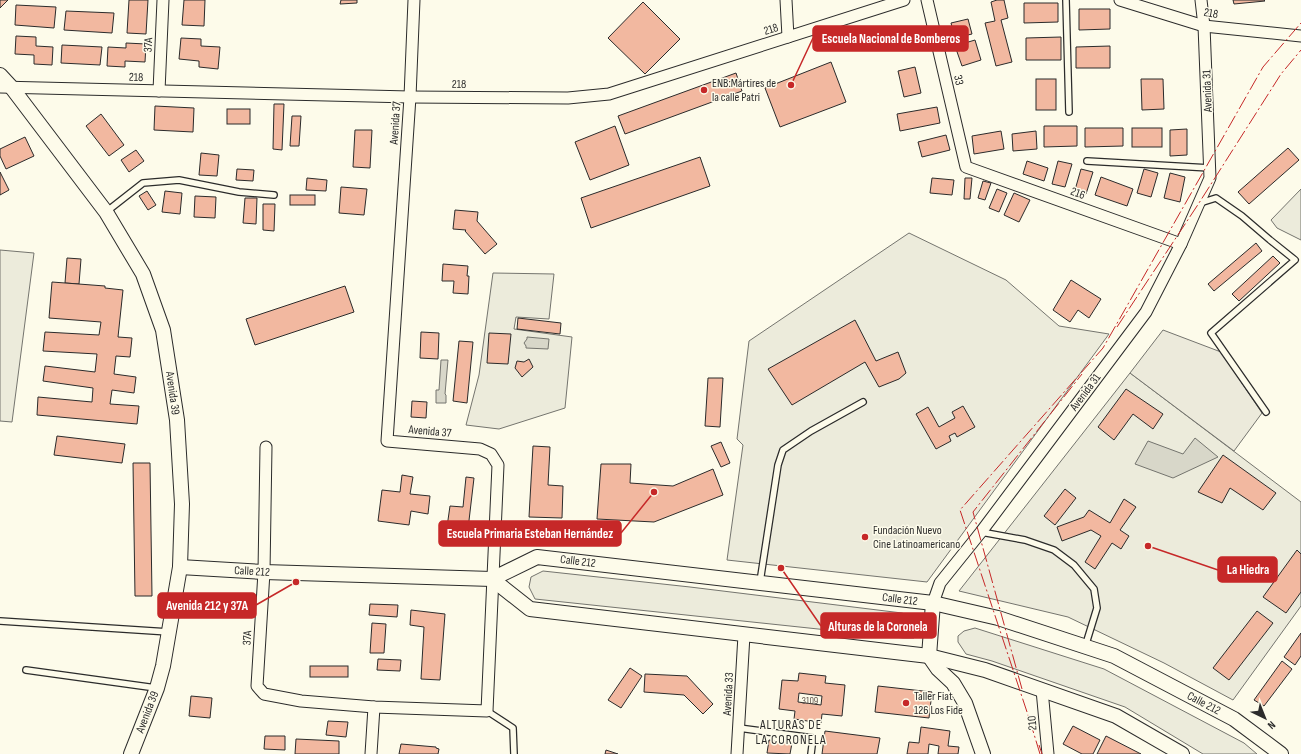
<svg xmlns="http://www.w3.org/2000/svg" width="1301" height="754" viewBox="0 0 1301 754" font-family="'Sofia Sans Condensed',sans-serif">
	<rect width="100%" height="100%" fill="#fdfbea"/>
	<g fill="#ecebdb" stroke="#74746e">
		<polygon points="1301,189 1301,240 1277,228 1271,220"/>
		<polygon points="909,233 1006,280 1059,326 1109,334 927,582 727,560 743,445 737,439 749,341"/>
		<polygon points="0,250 34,253 12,422 0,421"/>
		<polygon points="493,273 554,274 549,319 516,317 514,329 572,337 565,408 499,429 466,425 479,375"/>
		<polygon points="1130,373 1301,502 1301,606 1233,700 1164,663 1068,617 959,591"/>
		<polygon points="543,571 690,587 902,613 915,618 919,631 914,638 903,638 535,599 529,587 531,577"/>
		<polygon points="975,628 1104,669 1244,743 1257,754 1203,754 1125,707 992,661 966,654 958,642 958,636 964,631"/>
	</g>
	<polygon fill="#eceadb" stroke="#74746e" points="1163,330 1221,352 1262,413 1234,451 1130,373"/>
	<g fill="#d8d7c9" stroke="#74746e">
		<polygon points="527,337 549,339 548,349 526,348 526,346 524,343 527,339"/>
		<polygon points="441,360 448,360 445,394 446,395 446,403 436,403 436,390 439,390"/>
		<polygon points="1195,438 1218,457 1173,478 1135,464 1148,441 1183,454"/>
	</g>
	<g fill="#f2b8a0" stroke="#2b2b2b" fill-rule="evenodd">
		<polygon points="0,0 8,0 0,8"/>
		<polygon points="129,0 148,0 146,34 127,33"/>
		<polygon points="184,0 205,0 204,26 182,25"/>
		<polygon points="341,0 357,0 357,3 340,4"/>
		<polygon points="997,0 1004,0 1008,18 1001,20 1012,62 996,66 985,23 995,21 991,2"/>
		<polygon points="1233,0 1264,0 1265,1 1234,4"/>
		<polygon points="643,2 680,39 645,74 608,38"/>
		<polygon points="1024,3 1058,3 1058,22 1024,23"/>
		<polygon points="16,5 56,7 54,28 15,25"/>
		<polygon points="1079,9 1110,9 1110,29 1079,30"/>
		<polygon points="66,11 114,13 112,33 64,30"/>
		<polygon points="968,19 972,34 955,38 951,23"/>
		<polygon points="16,36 36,37 36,46 53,47 52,65 34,64 34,55 15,54"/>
		<polygon points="1061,37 1061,60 1026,60 1026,38"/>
		<polygon points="181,38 201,39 201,46 220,47 218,69 199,67 199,61 179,59"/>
		<polygon points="975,40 981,60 962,66 955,46"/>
		<polygon points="126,43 146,44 145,62 125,61 125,67 107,66 108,47 126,48"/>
		<polygon points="62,45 102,47 100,65 61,63"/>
		<polygon points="1110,46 1110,68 1076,68 1076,47"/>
		<polygon points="831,62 846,102 780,127 765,88"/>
		<polygon points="915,67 921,93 904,97 898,71"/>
		<polygon points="736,73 742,91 625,134 618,116"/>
		<rect x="1036" y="79" width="20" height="31"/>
		<polygon points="1141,79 1163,79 1164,109 1142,110"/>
		<polygon points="274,104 284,104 282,150 273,149"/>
		<polygon points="155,106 194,108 193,132 154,130"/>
		<polygon points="937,107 940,123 900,131 897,114"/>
		<rect x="227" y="109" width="23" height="15"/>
		<polygon points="101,114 124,145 109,156 86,126"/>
		<polygon points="292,116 301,116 299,146 290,146"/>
		<polygon points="615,126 629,165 590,180 575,142"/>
		<polygon points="1044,126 1077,126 1077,146 1044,147"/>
		<polygon points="1085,128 1123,128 1123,146 1085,147"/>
		<rect x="1132" y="128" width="30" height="19"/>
		<polygon points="1187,129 1187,155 1170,156 1170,130"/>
		<polygon points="355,130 372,130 370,168 353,167"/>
		<polygon points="1001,131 1004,149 974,154 972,136"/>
		<polygon points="1036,131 1037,149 1013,151 1012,134"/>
		<polygon points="946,135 950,150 922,157 918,142"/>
		<polygon points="25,137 34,156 6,169 0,156 0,149"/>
		<polygon points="1288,148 1299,160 1249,204 1238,192"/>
		<polygon points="136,150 144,161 129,172 121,160"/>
		<polygon points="201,153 219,155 217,176 199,175"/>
		<polygon points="700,157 710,186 591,228 581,198"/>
		<polygon points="1027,161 1048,168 1044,181 1023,174"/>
		<polygon points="1058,161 1072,164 1065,187 1052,184"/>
		<polygon points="237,169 254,170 253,181 236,180"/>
		<polygon points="1081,169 1093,172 1086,194 1075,190"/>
		<polygon points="1144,169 1158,173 1151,197 1137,193"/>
		<polygon points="0,172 9,190 0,195"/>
		<polygon points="1170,173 1185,177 1180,202 1164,198"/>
		<polygon points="1101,177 1133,189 1127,206 1095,195"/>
		<polygon points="307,178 327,180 326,191 306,190"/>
		<polygon points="932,178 954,180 952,195 930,193"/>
		<polygon points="965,178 972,178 970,199 964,199"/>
		<polygon points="983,181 991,183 985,200 978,198"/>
		<polygon points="341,187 367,189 364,215 339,213"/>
		<polygon points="997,189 1007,193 999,212 989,208"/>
		<polygon points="147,191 156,205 148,210 139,196"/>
		<polygon points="165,191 182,193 180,214 162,212"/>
		<polygon points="1014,193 1030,200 1019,222 1004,215"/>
		<rect x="290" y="195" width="25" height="10"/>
		<polygon points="195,196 216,197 215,218 194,217"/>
		<polygon points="245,198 257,198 256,224 243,223"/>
		<polygon points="263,204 275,204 274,231 263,230"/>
		<polygon points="455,210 478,212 477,221 497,244 485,254 465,231 466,230 453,229"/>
		<polygon points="1256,243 1262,251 1214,291 1208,284"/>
		<polygon points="1273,256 1280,263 1239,301 1232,294"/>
		<polygon points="67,258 81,259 79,284 65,283"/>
		<polygon points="443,264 468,266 467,276 469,276 468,294 453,293 454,281 442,281"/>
		<polygon points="1071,280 1101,299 1089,318 1078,310 1070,322 1053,310"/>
		<polygon points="52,282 105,286 105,288 123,290 118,337 132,338 130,357 116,356 114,374 136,377 134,393 112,390 110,404 139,406 137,424 37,415 38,397 92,402 93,388 43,381 45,366 95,372 97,354 43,351 45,332 99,335 101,322 49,318"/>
		<polygon points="345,286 354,312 255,345 246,319"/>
		<polygon points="518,318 561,323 560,334 517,329"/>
		<polygon points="855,320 876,361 898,352 906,373 899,379 879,387 865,362 792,405 768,369"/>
		<polygon points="421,332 439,333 438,359 420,358"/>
		<polygon points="489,333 511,334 508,364 487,363"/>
		<polygon points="459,341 473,342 467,403 453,401"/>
		<polygon points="529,359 533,367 522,377 515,368 517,361 524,362"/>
		<polygon points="708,378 723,378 720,427 705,426"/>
		<polygon points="1126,389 1163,414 1153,429 1133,414 1114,440 1098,427"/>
		<polygon points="412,401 427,402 426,418 411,417"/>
		<polygon points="963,406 975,427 957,437 955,433 949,436 951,441 936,449 916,414 928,407 939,427 955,418 952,412"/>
		<polygon points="57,436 125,444 122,463 54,455"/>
		<polygon points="721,442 730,463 721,467 711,446"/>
		<polygon points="533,446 550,447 548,485 563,486 562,518 529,517"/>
		<polygon points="1223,455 1276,493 1263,510 1230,488 1222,503 1198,492"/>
		<polygon points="133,463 150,463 152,596 135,596"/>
		<polygon points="601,464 631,464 630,483 673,486 713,469 723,495 654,522 597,519"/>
		<polygon points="402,475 413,477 410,494 430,496 428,514 411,511 409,525 378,521 382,490 400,492"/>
		<polygon points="466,477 474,478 468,529 447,527 450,506 463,507"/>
		<polygon points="1065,489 1076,498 1055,525 1044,516"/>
		<polygon points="1124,499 1136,507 1120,530 1129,536 1121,549 1112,543 1095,569 1085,562 1101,536 1091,530 1062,541 1057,527 1084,517 1089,510 1110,523"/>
		<polygon points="1297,550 1301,554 1301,592 1286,613 1263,597"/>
		<polygon points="370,604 398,605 397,617 369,615"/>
		<polygon points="411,610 445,614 440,680 421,679 424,627 410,625"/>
		<polygon points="1257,611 1273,623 1229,680 1213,668"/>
		<polygon points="372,623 386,624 384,653 370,653"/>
		<polygon points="1301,633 1301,656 1295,665 1284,657"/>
		<polygon points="378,659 401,660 400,671 377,670"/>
		<polygon points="1282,661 1292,669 1264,706 1254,700"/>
		<rect x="310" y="666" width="38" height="11"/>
		<polygon points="630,668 642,676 621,708 608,700"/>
		<path d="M799,673l27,3 -1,7 20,2 -3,31 -20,-2 -1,9 -27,-4 1,-8 -16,-2 3,-29 16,1zM799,693l23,3 -1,9 -23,-3z"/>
		<polygon points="645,674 687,676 713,704 703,714 684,695 644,692"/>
		<polygon points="878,686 932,692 929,718 875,712"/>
		<polygon points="191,696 212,698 210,718 189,716"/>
		<polygon points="328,721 348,722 346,737 326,735"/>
		<polygon points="1073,726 1100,740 1093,754 1082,754 1063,744"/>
		<polygon points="921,727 950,731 948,746 959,747 958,754 938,754 939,746 929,744 928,754 907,754 909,742 919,743"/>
		<polygon points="825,731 880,738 877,754 822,754"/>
		<polygon points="265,736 285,736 285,750 264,749"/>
		<polygon points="1106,736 1141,754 1097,754"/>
		<polygon points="296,739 339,741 339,754 295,754"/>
		<polygon points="769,740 792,743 790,754 767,753"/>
		<polygon points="401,744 436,747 436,748 439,749 438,754 399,754"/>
		<polygon points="606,750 618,754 605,754"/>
	</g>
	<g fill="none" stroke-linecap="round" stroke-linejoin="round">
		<g stroke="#2b2b2b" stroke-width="8">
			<g id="service">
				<polyline points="1066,0 1069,112"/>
				<polyline points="1087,161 1210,168"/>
				<polyline points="1200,203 1216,198 1242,216 1270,240 1295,260 1211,333 1266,412"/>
				<polyline points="106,212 143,183 179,180 239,192 274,195"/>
				<polyline points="981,532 1025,540 1054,550 1074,565 1094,589 1097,608 1085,647"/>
				<polyline points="760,582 778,465 783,450 811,431 863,402"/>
				<polyline points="0,621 169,632"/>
				<polyline points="26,670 156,688"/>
				<polyline points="487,711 513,728 514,754"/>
				<polyline points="739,728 813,738 811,754"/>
			</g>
		</g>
		<g stroke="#2b2b2b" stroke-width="13">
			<g id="minor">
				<polyline points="786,0 788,37"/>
				<polyline points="927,0 966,167 1181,244"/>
				<polyline points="1120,0 1204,26 1301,36"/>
				<polyline points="0,87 410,97 568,98 609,94 904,0"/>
				<polyline points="159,91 163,0"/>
				<polyline points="266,447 264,572 257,686 264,694 301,701 374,707 487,711 498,465 491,454 480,449 387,441 410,97 414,0"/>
				<polyline points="933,603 940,583 981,532 1146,312 1181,244 1210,178 1204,26 1201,0"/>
				<polyline points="1042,690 1048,754"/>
				<polyline points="371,754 374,707"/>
				<polyline points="737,754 744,635"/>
			</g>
		</g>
		<g stroke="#2b2b2b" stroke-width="16">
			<g id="tertiary">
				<polyline points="0,75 12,88 106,212 143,274 163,330 177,420 182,504 180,567 163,666 157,688 131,754"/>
				<polyline points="180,567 264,572 492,579 537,557 933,603 998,618 1114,656 1234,719 1281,754"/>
				<polyline points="492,579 530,609 929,656 985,670 1116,716 1182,754"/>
				<polyline points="933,603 929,656 938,669 953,683 965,703 983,754"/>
			</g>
		</g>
		<use href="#service" stroke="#fdfbea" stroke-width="5.5"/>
		<use href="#minor" stroke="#fdfbea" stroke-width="11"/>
		<use href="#tertiary" stroke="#fdfbea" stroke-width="14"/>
		<g stroke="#c62828" stroke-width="1" stroke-dasharray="14 3 2 3" stroke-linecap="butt">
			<polyline points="1117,327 1199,203 1281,74 1301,50"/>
			<polyline points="1022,689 973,512 1082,374"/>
			<polyline points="1039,745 1042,754"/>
			<polyline points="1040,754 1030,721 960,510 1103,348 1263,67 1301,23"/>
		</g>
	</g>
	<g fill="#c62828" stroke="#fdfbea" stroke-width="1.5">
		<circle cx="704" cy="90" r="4"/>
		<circle cx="865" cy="537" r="4"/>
		<circle cx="906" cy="703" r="4"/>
	</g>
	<g text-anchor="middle" stroke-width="3" stroke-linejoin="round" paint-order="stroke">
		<g font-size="10" fill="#5d4e48">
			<text x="810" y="704">3109</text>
		</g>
		<g font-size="12" fill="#2b2b2b" stroke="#fdfbea">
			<text transform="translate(1211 13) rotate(10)" y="4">218</text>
			<text transform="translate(771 29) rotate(-18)" y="4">218</text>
			<text transform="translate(148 45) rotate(-87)" y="4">37A</text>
			<text transform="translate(136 77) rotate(1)" y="4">218</text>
			<text transform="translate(959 80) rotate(77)" y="4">33</text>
			<text x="459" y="88">218</text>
			<text transform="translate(1207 91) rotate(-92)" y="4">Avenida 31</text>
			<text transform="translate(395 123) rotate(-86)" y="4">Avenida 37</text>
			<text transform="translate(1078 193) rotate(20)" y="4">216</text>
			<text transform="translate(1085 392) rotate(-53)" y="4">Avenida 31</text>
			<text transform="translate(173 393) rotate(82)" y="4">Avenida 39</text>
			<text transform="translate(430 431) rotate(5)" y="4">Avenida 37</text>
			<text transform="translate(578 561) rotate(7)" y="4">Calle 212</text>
			<text transform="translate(252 571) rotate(3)" y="4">Calle 212</text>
			<text transform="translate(900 599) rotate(7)" y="4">Calle 212</text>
			<text transform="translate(247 638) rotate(-87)" y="4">37A</text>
			<text transform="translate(728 694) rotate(-87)" y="4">Avenida 33</text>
			<text transform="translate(1204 703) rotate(28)" y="4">Calle 212</text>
			<text transform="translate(147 712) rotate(-69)" y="4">Avenida 39</text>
			<text transform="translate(1032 723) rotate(-95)" y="4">210</text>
		</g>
		<g font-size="12" fill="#2b2b2b" stroke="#fdfbea" text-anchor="start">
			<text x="712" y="87">ENB:Mártires de<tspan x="712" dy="14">la calle Patri</tspan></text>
			<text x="873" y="534">Fundación Nuevo<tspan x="873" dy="14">Cine Latinoamericano</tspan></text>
			<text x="914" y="700">Taller Fiat<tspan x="914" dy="14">126 Los Fide</tspan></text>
		</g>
		<g font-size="13" letter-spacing="1" fill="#2b2b2b" stroke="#fdfbea">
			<text x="791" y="729">ALTURAS DE<tspan x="791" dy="15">LA CORONELA</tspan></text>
		</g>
	</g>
	<path fill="none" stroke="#c62828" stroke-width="1.5" d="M791 85L813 38M654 492L621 533M1148 546L1218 570M296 582L256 605M781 568L821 626"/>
	<g fill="#c62828" stroke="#fdfbea" stroke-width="1.5">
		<circle cx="791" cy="85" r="4"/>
		<circle cx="654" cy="492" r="4"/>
		<circle cx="1148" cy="546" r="4"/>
		<circle cx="296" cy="582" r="4"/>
		<circle cx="781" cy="568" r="4"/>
	</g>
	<g fill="#c62828" stroke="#c62828" stroke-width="1.5">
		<rect x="813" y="26" width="155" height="25" rx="4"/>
		<rect x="439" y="521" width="182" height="25" rx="4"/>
		<rect x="1218" y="557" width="59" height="25" rx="4"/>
		<rect x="158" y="593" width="98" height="25" rx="4"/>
		<rect x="821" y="613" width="115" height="25" rx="4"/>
	</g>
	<g font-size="13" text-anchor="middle" font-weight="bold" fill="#fff">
		<text x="891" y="43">Escuela Nacional de Bomberos</text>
		<text x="530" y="538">Escuela Primaria Esteban Hernández</text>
		<text x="1248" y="574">La Hiedra</text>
		<text x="207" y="610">Avenida 212 y 37A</text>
		<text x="878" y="631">Alturas de la Coronela</text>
	</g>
	<g transform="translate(1265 718) rotate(137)" stroke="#fdfbea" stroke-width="3" paint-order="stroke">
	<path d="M0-3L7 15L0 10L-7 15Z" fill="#2b2b2b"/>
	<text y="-6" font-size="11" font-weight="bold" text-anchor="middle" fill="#2b2b2b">N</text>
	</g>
</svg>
